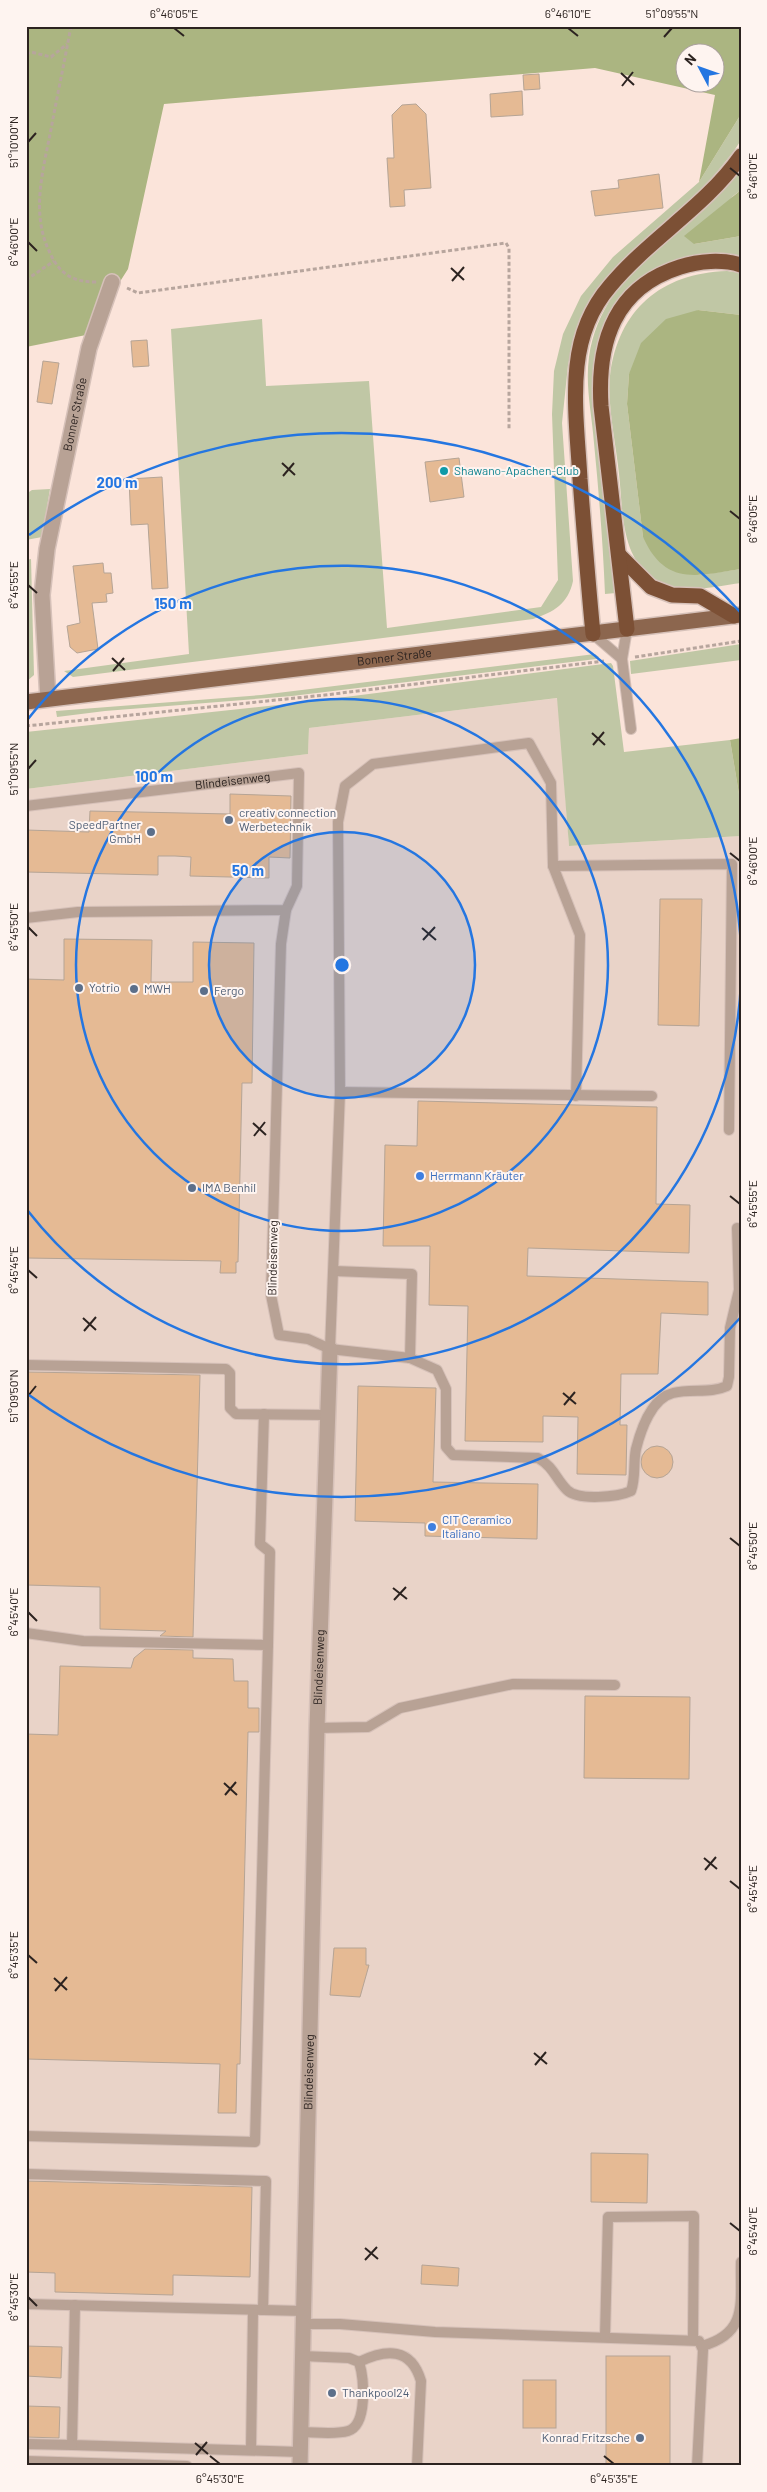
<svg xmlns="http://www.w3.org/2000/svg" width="767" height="2492" viewBox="0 0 767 2492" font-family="Barlow,sans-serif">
	<rect width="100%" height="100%" fill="#fbe4da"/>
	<polygon fill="#e9d3c8" points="558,698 569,846 741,836 741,2466 26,2466 26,789 308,754 309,728"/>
	<g fill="#c0c7a5">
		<path d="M741,114v26l-7,11 -30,37 -85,75 -29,38 -13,27 -9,37 -6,58 11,158c-5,23 -19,31 -40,38l-460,58 -9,-6 125,-17 -18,-325 91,-10 4,67 103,-5 18,247 154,-21 17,-27 -6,-166 2,-43 9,-37 18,-38 32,-39 86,-75z"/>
		<path d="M741,170v20l-8,6 -39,48 47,-8v20c-22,-5 -64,-2 -82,13 -20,17 -41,47 -58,67l15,257 -11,1c-2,-50 -6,-100 -11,-151 -2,-28 -9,-57 -5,-86 3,-23 12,-44 25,-63 36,-47 89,-78 127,-124z"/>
		<path d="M727,271l14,2v42l-43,-5 -69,64 -2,30 16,133 56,38 42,-6v14c-29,4 -62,13 -88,-5 -33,-22 -30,-70 -34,-104 -3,-30 -12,-69 -9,-98 8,-66 51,-103 117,-105z"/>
		<polygon points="50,489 42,537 26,540 26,494 32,490"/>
		<polygon points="31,559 34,675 26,682 26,560"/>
		<polygon points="741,644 741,660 631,674 630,661"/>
		<polygon points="595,654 599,657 596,659 292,696 105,711 57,717 56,711 261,695"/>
		<polygon points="611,663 613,666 624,752 730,740 741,806 741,836 569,846 557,698 309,728 308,754 26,789 26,732 306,702"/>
	</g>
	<g fill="#abb581" fill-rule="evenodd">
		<path d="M26,26h715v88l-42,68 16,-87 -120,-27 -431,36 -36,165 -42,66 -60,12zM684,52h30v30h-30z"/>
		<polygon points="741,190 741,236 694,244 684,236"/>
		<path d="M698,310l43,5v254c-45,7 -76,17 -98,-32l-16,-133 2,-30 12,-31 25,-24z"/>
		<polygon points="741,738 741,806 730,740"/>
	</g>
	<g fill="#e5ba94" stroke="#b5a495">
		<polygon points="539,74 540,89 524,90 523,75"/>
		<polygon points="522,91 523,115 491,117 490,94"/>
		<polygon points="416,104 426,114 431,188 404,190 405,206 390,207 387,158 394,158 392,115 402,105"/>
		<polygon points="659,174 663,208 595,216 591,191 619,188 618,180"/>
		<polygon points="147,340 149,366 133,367 131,341"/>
		<polygon points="43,361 59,363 52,404 37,402"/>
		<polygon points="459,458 464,497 430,502 425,462"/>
		<polygon points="162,477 168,588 152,589 148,524 131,525 129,479"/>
		<polygon points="103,563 104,573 111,573 113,593 106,594 107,602 92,603 98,649 77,653 70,647 67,626 80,623 73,566"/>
		<polygon points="230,794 291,796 290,858 269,857 269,878 190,876 191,857 175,856 158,856 158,875 26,872 26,830 89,832 90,811 230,814"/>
		<polygon points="660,899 702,899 699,1026 658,1025"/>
		<polygon points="64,939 152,940 151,982 193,982 193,942 254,943 252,1083 242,1083 238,1262 236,1262 236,1273 220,1273 221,1261 26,1258 26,979 64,980"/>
		<polygon points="418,1101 657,1107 656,1204 690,1205 689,1253 528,1248 527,1276 708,1282 708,1315 661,1313 658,1374 621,1374 620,1425 627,1425 626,1475 577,1474 578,1417 543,1416 543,1442 465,1441 468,1306 429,1305 430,1246 383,1246 385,1145 417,1146"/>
		<polygon points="26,1372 200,1375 193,1637 160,1636 166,1631 100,1629 100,1587 26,1585"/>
		<polygon points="358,1386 436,1388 433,1482 538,1484 537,1539 425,1536 425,1523 355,1521"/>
		<circle cx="657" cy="1462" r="16"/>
		<polygon points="145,1649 193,1650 193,1658 233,1659 234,1681 248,1681 248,1708 259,1708 259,1732 248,1732 240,2064 237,2064 236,2113 218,2113 220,2064 26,2059 26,1734 58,1735 60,1666 131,1668 134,1658"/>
		<polygon points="585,1696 690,1697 689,1779 584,1778"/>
		<polygon points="334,1948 366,1948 366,1965 369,1965 360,1997 330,1995"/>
		<polygon points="591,2153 648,2154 647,2203 591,2202"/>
		<polygon points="26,2181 252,2187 250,2277 173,2275 173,2295 55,2292 55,2273 26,2272"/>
		<polygon points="422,2265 459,2268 458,2286 421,2284"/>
		<polygon points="26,2346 62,2347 61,2378 26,2376"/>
		<rect x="606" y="2356" width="64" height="110"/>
		<rect x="523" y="2380" width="33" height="48"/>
		<polygon points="26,2406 60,2407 59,2438 26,2437"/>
	</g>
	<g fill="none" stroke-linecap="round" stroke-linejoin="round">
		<g stroke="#d6c1b9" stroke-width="12">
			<g id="service">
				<polyline points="627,629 622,659 631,729"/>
				<polyline points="593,634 622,659"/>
				<path id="s1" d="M26,806l273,-33 -2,113 -11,24 -208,2 -52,6"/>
				<polyline points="553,866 732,864 729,1130"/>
				<path d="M286,910l-5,34 -10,351 8,40 29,4 22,10 80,9 27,12 9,19v58l7,8 85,3c16,9 17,20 29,32 11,11 51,7 64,1 5,-14 2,-28 5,-42 5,-20 16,-51 37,-56 18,-5 37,1 54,-7l2,-9 1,-49 9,-38 -2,-62"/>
				<polyline points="340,1092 652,1096"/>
				<polyline points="334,1271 412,1274 410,1358"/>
				<polyline points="330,1349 340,1092 338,822 345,786 373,764 529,743 551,783 553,866 580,935 576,1096"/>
				<polyline points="26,1365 226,1369 230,1373 230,1408 236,1414 327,1415"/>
				<polyline points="264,1414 260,1544 270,1552 268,1645"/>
				<polyline points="26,1633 83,1641 268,1645 255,2142 26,2136"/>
				<polyline points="317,1728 368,1727 400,1708 513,1684 615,1685"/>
				<polyline points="26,2174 266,2181 263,2310"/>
				<polyline points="26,2304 303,2311"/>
				<polyline points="75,2305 72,2445 300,2452"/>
				<polyline points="302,2324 340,2324 435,2332 699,2341 703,2350 697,2466"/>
				<polyline points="605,2337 608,2217 694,2216 693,2340"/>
				<path d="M702,2346c47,-13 38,-44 39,-84"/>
				<path d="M359,2362c27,-13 52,-15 62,19l-4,85"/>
				<path d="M301,2432c14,0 33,3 47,-1 20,-6 16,-53 11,-69l-10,-4 -47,-2"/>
				<polyline points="26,2444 72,2445"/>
				<polyline points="251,2450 253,2310"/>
				<polyline points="26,2461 187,2466"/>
			</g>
		</g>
		<g stroke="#d6c1b9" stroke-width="18">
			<g id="minor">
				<path id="s2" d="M48,699l-6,-104 5,-46 42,-201 23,-66"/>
				<path id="s3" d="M300,2466l17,-738 13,-379"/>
			</g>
		</g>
		<g stroke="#d6c1b9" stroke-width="18">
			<g id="primary">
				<path id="s4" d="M26,702l715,-87"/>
			</g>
		</g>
		<g stroke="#d6c1b9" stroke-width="18">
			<g id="motorway">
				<polyline points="619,555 651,587 672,595 700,596 734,616"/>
				<path d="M627,629l-26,-223c-4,-64 13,-118 79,-139 19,-6 42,-8 61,-2"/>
				<path d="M593,634c-5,-52 -9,-103 -13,-155 -2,-37 -7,-76 -3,-113 3,-29 14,-58 33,-80 39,-47 95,-79 131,-130"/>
			</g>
		</g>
		<g stroke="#b7a59d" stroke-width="3" stroke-dasharray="4 2.5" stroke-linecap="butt">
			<path d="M71,26c-6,33 -13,66 -19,98 -8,44 -23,89 -1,131 10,21 24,27 46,27"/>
			<polyline points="26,54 31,52 51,57 67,44"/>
			<polyline points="26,280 54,261"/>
			<polyline points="127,288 138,293 506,243 509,248 509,430"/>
			<polyline points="635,657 741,641"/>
			<polyline points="26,726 325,695 604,661"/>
		</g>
		<use href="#service" stroke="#b8a295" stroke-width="10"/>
		<use href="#minor" stroke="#b8a295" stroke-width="15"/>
		<use href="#primary" stroke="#8c664e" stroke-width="15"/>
		<use href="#motorway" stroke="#7c5035" stroke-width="15"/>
	</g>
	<path fill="none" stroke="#2c2320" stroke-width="2" d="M174,28l10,8M568,28l10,8M664,37l8,-9M621,73l13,12M622,86l11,-14M28,142l8,-9M730,168l10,8M28,242l9,9M451,268l13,12M452,281l12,-14M282,463l13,12M283,476l11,-13M730,511l10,8M28,585l9,8M112,658l13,12M113,671l11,-13M592,733l13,12M593,745l11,-13M28,769l8,-9M730,853l10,8M28,927l9,9M422,928l14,12M423,940l12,-13M253,1123l13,12M254,1136l11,-14M730,1196l10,8M28,1270l9,8M83,1318l13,12M84,1331l12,-14M563,1393l13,11M28,1396l8,-10M564,1405l11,-13M730,1538l10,8M393,1588l14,11M394,1600l12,-13M28,1612l9,9M224,1783l13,12M225,1795l11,-13M704,1858l13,11M705,1870l11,-13M730,1881l10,8M28,1955l9,8M54,1978l13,12M55,1991l12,-14M534,2053l13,11M535,2065l11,-13M730,2223l10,8M365,2248l13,11M365,2260l12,-13M28,2297l9,9M195,2443l13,11M196,2455l11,-13M210,2456l10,8M604,2456l10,8"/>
	<circle cx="342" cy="965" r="133" fill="#2476e1" fill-opacity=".12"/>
	<g fill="none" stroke="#2476e1" stroke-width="2.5">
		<circle cx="342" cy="965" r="133"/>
		<circle cx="342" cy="965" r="266"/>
		<path d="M741 982A399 399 0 0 1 28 1211M28 719A399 399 0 0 1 741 948"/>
		<path d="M740 1318A532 532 0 0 1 29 1395M29 535A532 532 0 0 1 740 612"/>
	</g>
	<circle fill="#0f9aa8" stroke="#fef4f0" stroke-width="2" cx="444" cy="471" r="5"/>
	<g fill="#5c6f8a" stroke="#fef4f0" stroke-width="2">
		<circle cx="229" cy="820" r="5"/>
		<circle cx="151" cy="832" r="5"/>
		<circle cx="79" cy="988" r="5"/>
		<circle cx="134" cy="989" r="5"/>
		<circle cx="204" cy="991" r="5"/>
		<circle cx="192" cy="1188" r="5"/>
		<circle cx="332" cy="2393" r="5"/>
		<circle cx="640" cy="2438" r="5"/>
	</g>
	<g fill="#3f7fe0" stroke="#fef4f0" stroke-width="2">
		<circle cx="420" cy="1176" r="5"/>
		<circle cx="432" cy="1527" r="5"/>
	</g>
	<g text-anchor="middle" stroke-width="4" stroke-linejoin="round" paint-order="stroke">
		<g font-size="12" fill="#2c2320" stroke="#fef4f0">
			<text dy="4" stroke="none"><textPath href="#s2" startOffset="288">Bonner Straße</textPath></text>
			<text dy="4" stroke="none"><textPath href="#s4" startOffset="371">Bonner Straße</textPath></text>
			<text dy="4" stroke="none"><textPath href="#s1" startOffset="208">Blindeisenweg</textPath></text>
			<text transform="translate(273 1258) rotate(-89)" y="4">Blindeisenweg</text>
			<text dy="4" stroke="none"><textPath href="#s3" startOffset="799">Blindeisenweg</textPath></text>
			<text dy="4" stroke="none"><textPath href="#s3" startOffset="394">Blindeisenweg</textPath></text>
		</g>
		<g font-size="12" fill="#0d838f" stroke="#fef4f0" text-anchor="start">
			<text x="454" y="475">Shawano-Apachen-Club</text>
		</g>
		<g font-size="12" fill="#4e5e75" stroke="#fef4f0" text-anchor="start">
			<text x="239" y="817">creativ connection<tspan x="239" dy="14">Werbetechnik</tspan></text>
			<text x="141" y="829" text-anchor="end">SpeedPartner<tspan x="141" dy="14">GmbH</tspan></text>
			<text x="89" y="992">Yotrio</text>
			<text x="144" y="993">MWH</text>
			<text x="214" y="995">Fergo</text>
			<text x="202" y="1192">IMA Benhil</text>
			<text x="342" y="2397">Thankpool24</text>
			<text x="630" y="2442" text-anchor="end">Konrad Fritzsche</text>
		</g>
		<g font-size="12" fill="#366cbe" stroke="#fef4f0" text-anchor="start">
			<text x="430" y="1180">Herrmann Kräuter</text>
			<text x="442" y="1524">CIT Ceramico<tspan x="442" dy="14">Italiano</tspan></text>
		</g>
	</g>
	<circle cx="342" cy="965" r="8" fill="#2476e1" stroke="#fef4f0" stroke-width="2.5"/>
	<g font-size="15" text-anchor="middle" font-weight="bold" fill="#2476e1" stroke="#fef4f0" stroke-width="4" stroke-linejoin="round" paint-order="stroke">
		<text x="117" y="488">200 m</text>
		<text x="173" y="609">150 m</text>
		<text x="154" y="782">100 m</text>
		<text x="248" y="876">50 m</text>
	</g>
	<rect width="767" height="2492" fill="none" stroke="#fef4f0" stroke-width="55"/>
	<g transform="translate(700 68) rotate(311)"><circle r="24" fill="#fef4f0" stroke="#aaa09d"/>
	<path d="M0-4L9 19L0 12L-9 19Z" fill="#2476e1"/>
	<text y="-8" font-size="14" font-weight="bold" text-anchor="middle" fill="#2c2320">N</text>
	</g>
	<rect x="28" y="28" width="712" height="2436" fill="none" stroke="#2c2320" stroke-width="2"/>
	<g font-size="12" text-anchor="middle" fill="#2c2320">
		<text x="174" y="18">6°46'05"E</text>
		<text x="568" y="18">6°46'10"E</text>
		<text x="672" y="18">51°09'55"N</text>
		<text transform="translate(14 142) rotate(-90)" y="4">51°10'00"N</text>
		<text transform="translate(753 176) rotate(-90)" y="4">6°46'10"E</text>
		<text transform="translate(14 242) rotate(-90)" y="4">6°46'00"E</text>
		<text transform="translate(753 519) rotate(-90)" y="4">6°46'05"E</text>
		<text transform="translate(14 585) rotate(-90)" y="4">6°45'55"E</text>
		<text transform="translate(14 769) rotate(-90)" y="4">51°09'55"N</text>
		<text transform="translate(753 861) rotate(-90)" y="4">6°46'00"E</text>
		<text transform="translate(14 927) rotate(-90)" y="4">6°45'50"E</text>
		<text transform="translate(753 1204) rotate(-90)" y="4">6°45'55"E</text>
		<text transform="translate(14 1270) rotate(-90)" y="4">6°45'45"E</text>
		<text transform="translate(14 1396) rotate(-90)" y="4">51°09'50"N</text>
		<text transform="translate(753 1546) rotate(-90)" y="4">6°45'50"E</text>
		<text transform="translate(14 1612) rotate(-90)" y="4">6°45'40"E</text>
		<text transform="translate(753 1889) rotate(-90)" y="4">6°45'45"E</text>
		<text transform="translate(14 1955) rotate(-90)" y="4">6°45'35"E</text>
		<text transform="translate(753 2231) rotate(-90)" y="4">6°45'40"E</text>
		<text transform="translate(14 2297) rotate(-90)" y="4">6°45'30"E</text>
		<text x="220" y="2483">6°45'30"E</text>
		<text x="614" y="2483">6°45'35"E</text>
	</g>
</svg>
